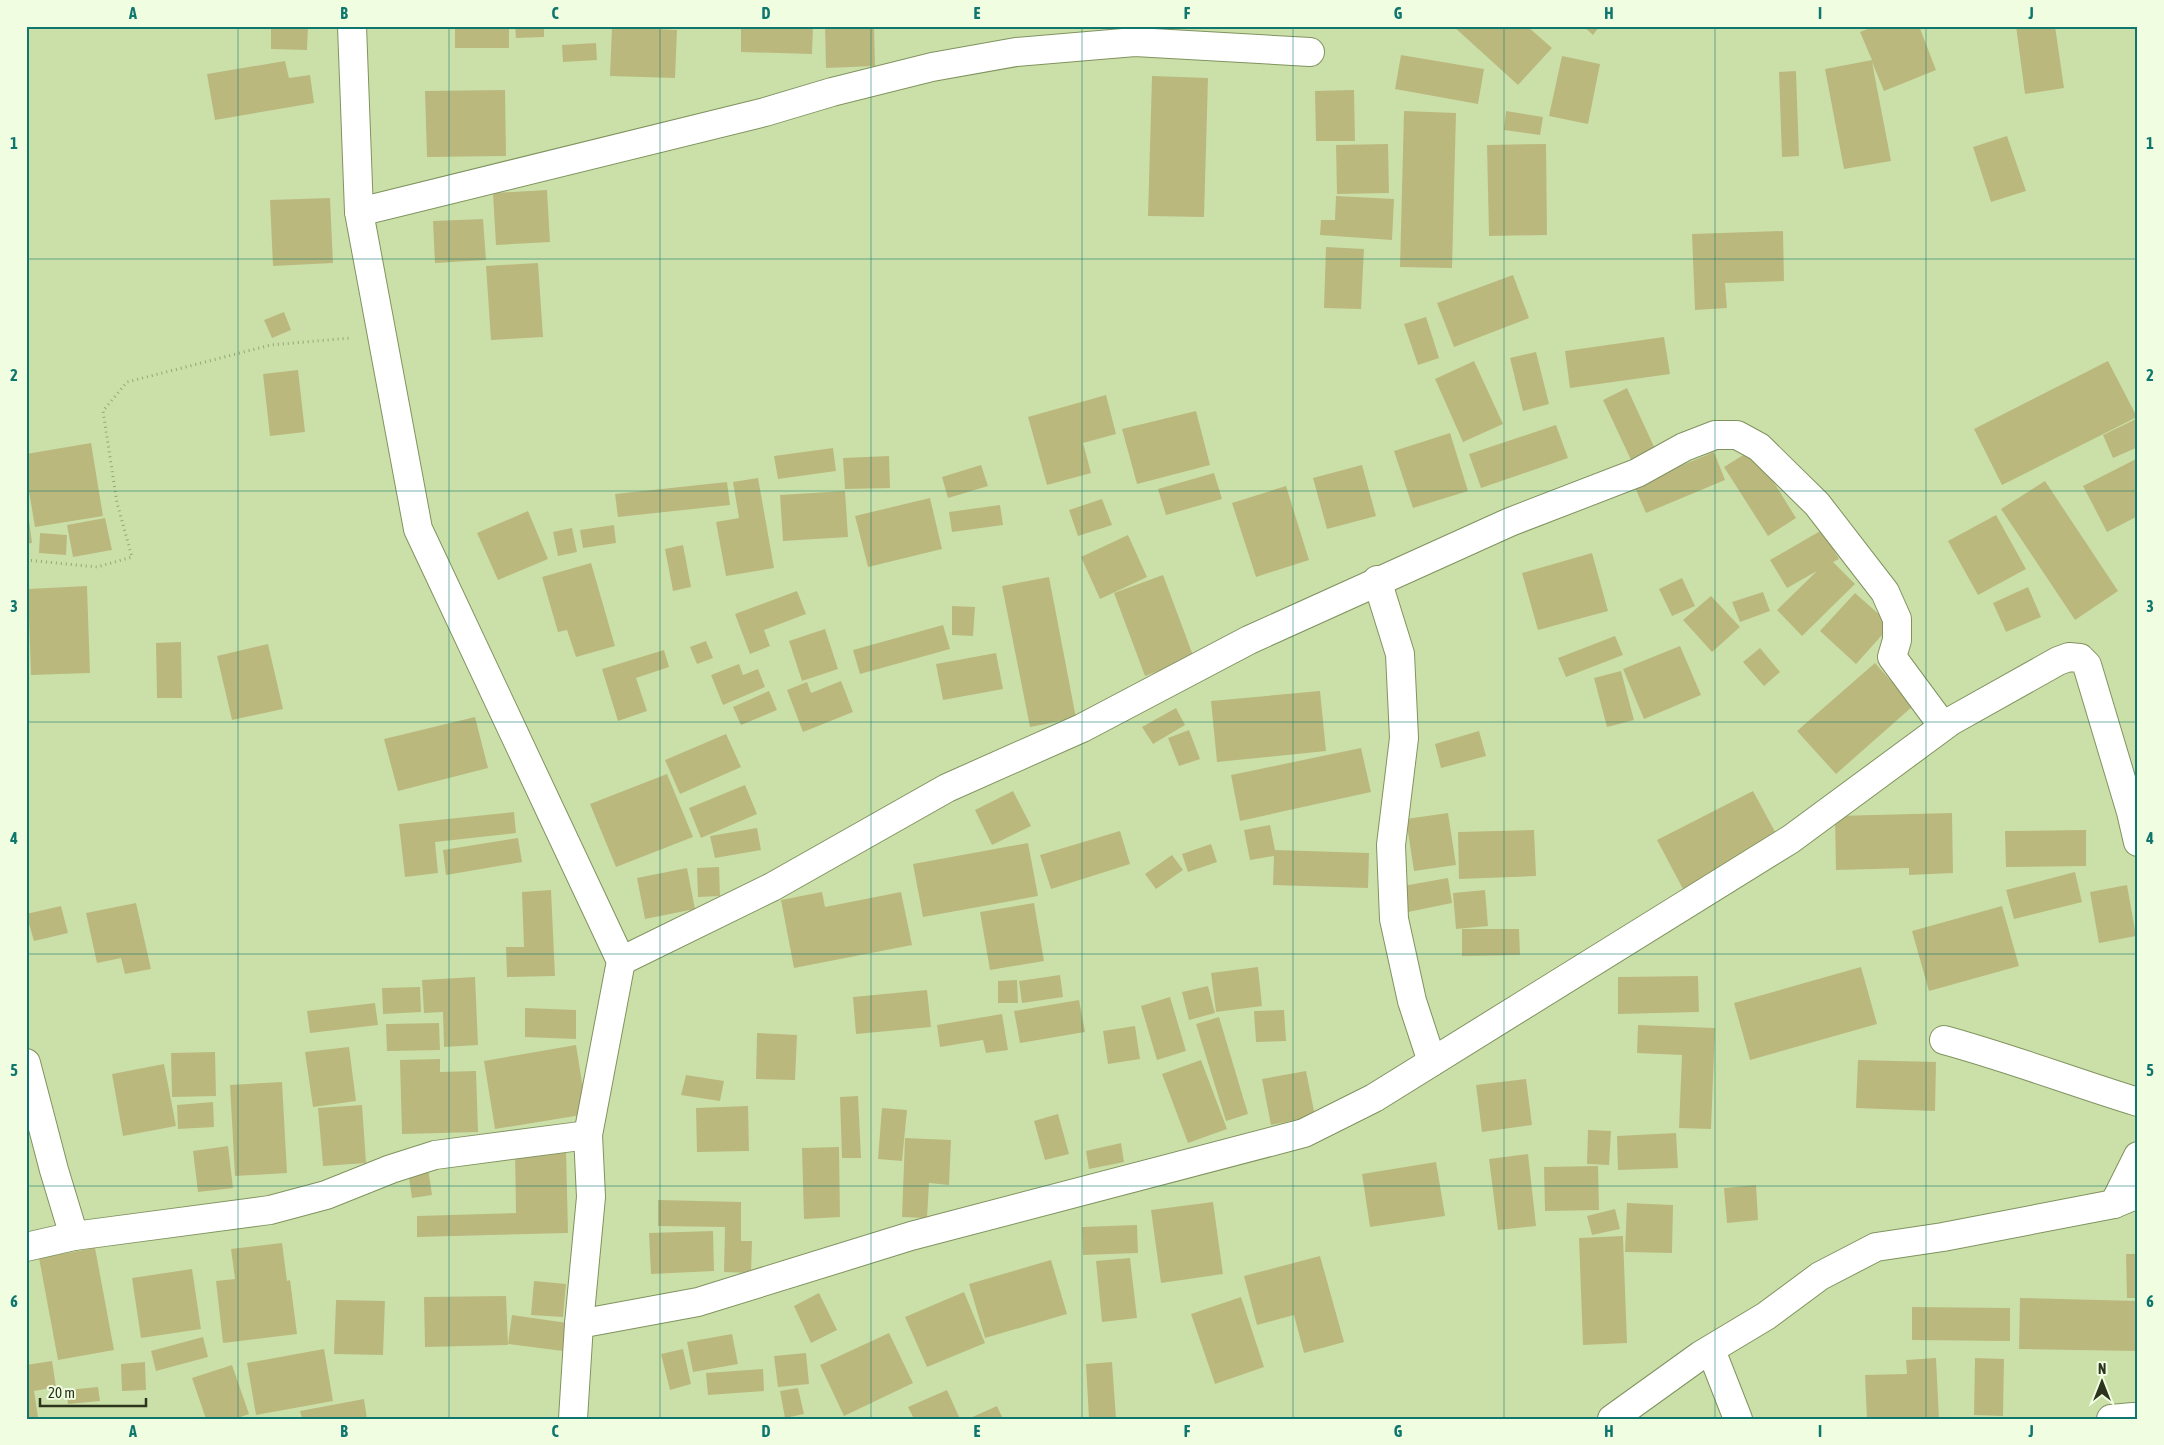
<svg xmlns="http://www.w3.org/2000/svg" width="2164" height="1445" viewBox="0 0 2164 1445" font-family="'Asap Condensed',sans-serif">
	<rect width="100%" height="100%" fill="#cbe0a9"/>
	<g fill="#bbb87e">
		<polygon points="271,26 308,26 307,50 271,49"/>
		<rect x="455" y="26" width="54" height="22"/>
		<polygon points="515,26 544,26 544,37 516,38"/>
		<polygon points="741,26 813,26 812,54 741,52"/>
		<polygon points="825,26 874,26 875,66 826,68"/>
		<polygon points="1453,26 1527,26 1552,48 1518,85"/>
		<polygon points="1583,26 1600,26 1593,35"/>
		<polygon points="1875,26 1919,26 1936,70 1884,91 1872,62 1891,161 1844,169 1825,69 1872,60 1860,32"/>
		<polygon points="2016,26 2055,26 2064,88 2025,94"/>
		<polygon points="612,27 677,30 675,78 610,76"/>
		<polygon points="596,43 597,60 563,62 562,45"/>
		<polygon points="1401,55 1484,69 1478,104 1395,89"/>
		<polygon points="1562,56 1600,64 1588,124 1549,116"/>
		<polygon points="285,61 289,78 310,75 314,103 215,120 207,74"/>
		<polygon points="1796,71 1799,156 1782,157 1779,72"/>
		<polygon points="1152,76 1208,78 1204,217 1148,216"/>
		<polygon points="505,90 506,156 427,157 425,91"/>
		<polygon points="1354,90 1355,141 1316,141 1315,91"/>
		<polygon points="1404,111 1456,113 1452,268 1400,267"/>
		<polygon points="1506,111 1543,117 1540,135 1504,130"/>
		<polygon points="2007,136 2026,191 1991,202 1973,147"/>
		<polygon points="1388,144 1389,193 1337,194 1336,145"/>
		<polygon points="1546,144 1547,235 1489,236 1487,145"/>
		<polygon points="547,190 550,242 496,245 493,193"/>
		<polygon points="1336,196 1394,199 1392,240 1320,235 1321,220 1335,220"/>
		<polygon points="330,198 333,263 273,266 270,200"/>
		<polygon points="483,219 486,260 435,263 433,221"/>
		<polygon points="1783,231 1784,281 1725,283 1727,308 1695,310 1692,234"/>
		<polygon points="1326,247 1364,249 1361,309 1324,308"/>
		<polygon points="538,263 543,337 491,340 486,266"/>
		<polygon points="1513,275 1529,318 1454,347 1437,303"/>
		<polygon points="284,312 291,330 272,338 264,320"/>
		<polygon points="1426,317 1439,358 1418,365 1404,324"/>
		<polygon points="1664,337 1670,374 1570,388 1565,351"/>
		<polygon points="1536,352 1549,404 1523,411 1510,358"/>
		<polygon points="1474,361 1503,424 1463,442 1435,379"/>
		<polygon points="2108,361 2137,417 2002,485 1974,429"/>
		<polygon points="298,370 305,432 270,436 263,374"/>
		<polygon points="1627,388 1656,451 1632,462 1603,400"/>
		<polygon points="1106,395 1116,434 1083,443 1091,473 1047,485 1028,417"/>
		<polygon points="1196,411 1210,465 1137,484 1122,429"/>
		<polygon points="2136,419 2138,447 2113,458 2103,435"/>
		<polygon points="1556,425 1568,458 1481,488 1469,454"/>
		<polygon points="1450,433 1468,491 1413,508 1394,451"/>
		<polygon points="91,443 103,516 35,527 26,474 26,454"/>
		<polygon points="833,448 836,471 778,479 774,456"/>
		<polygon points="1753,449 1796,518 1768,536 1724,467"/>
		<polygon points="1714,452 1725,480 1646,513 1634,485"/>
		<polygon points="889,456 890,488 845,489 843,458"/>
		<polygon points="2138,458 2138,516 2107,532 2083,486"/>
		<polygon points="981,465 988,486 948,498 942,477"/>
		<polygon points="1362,465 1376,516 1327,529 1313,478"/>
		<polygon points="1214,473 1222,499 1166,515 1158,489"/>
		<polygon points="758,478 774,568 726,576 716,522 739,518 733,482"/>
		<polygon points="2045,481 2118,591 2075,620 2001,509"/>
		<polygon points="727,482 730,505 618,517 615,494"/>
		<polygon points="1286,486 1309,560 1256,577 1232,503"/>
		<polygon points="845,491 848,537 783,541 780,495"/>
		<polygon points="930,498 942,549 868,567 855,516"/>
		<polygon points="1102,499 1112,525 1078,536 1069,510"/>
		<polygon points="1000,505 1003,525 952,532 949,512"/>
		<polygon points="528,511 548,559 498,580 477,533"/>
		<polygon points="1996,515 2026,569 1978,595 1948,541"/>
		<polygon points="105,518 112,550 73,557 67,525"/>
		<polygon points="29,520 32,543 26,544 26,521"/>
		<polygon points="614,525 616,543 583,548 580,530"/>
		<polygon points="572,528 577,552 558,556 553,532"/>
		<polygon points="1822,530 1839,559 1833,562 1855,584 1802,636 1777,610 1817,571 1787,588 1770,560"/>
		<polygon points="40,533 67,535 66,555 39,553"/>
		<polygon points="1128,535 1147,577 1100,599 1081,557"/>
		<polygon points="683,545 691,587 673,591 665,549"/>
		<polygon points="1592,553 1608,611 1538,630 1522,573"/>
		<polygon points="591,563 615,646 576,657 567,630 558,632 542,577"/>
		<polygon points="1163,575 1194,658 1145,676 1114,593"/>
		<polygon points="1049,577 1076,718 1030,727 1002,586"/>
		<polygon points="1682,578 1695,606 1672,616 1659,589"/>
		<polygon points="87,586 90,673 31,675 28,589"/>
		<polygon points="2028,587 2041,617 2006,632 1993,603"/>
		<polygon points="797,591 806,614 764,630 770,646 750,654 735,614"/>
		<polygon points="1763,592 1770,611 1740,622 1732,602"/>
		<polygon points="1855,593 1891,625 1856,664 1820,631"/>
		<polygon points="1711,596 1740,627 1712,652 1683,620"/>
		<polygon points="952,606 975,607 973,636 952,635"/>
		<polygon points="943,625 950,649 860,674 853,650"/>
		<polygon points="825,629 838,669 802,681 789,641"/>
		<polygon points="1615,636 1623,655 1566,677 1558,658"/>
		<polygon points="706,641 713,658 697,664 690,647"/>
		<polygon points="181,642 182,698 157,698 156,643"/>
		<polygon points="268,644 283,709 232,720 217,656"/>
		<polygon points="1680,646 1701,695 1644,719 1623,669"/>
		<polygon points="1760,648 1780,672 1764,686 1743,662"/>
		<polygon points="664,650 669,667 636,678 647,711 618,721 602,669"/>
		<polygon points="996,653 1003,689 943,700 936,664"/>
		<polygon points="1875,663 1913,706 1836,774 1797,731"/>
		<polygon points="739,664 743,675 758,669 765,687 723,705 711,675"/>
		<polygon points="1621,671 1634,720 1607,727 1594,678"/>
		<polygon points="841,681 853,712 803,732 787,690 807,682 811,693"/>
		<polygon points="769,691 777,710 741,725 733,707"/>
		<polygon points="1320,691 1326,751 1217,762 1211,701"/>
		<polygon points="1176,708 1185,725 1153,744 1142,727"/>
		<polygon points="475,717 488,768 398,791 384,739"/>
		<polygon points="1189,730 1200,759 1179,766 1168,738"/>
		<polygon points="1479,731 1486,756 1441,768 1435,744"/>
		<polygon points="726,734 741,767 680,794 665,760"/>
		<polygon points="1361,748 1371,792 1240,821 1231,775"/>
		<polygon points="667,774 693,837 616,867 590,804"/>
		<polygon points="745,785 757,814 701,838 689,808"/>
		<polygon points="1013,791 1031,826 992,845 975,810"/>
		<polygon points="1753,791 1779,839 1683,889 1657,840"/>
		<polygon points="514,812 516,833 435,842 438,873 405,877 399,824"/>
		<polygon points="1448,813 1456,865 1414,871 1406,819"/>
		<polygon points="1952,813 1953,873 1909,875 1909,868 1836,870 1835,816"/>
		<polygon points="1270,825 1275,850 1369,853 1368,888 1273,885 1274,856 1250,860 1244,830"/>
		<polygon points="757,828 761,850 715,858 710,836"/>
		<polygon points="1534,830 1536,876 1459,879 1458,832"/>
		<polygon points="2086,830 2086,866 2006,867 2005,831"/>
		<polygon points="1120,831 1130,864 1051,889 1040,855"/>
		<polygon points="518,838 522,862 446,875 443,850"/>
		<polygon points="1028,843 1038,896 923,917 913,864"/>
		<polygon points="1211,844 1217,862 1188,872 1182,854"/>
		<polygon points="1172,855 1183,870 1156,889 1145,874"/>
		<polygon points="719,867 720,896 698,897 697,868"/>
		<polygon points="687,868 695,909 645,919 637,878"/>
		<polygon points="2075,872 2082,902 2014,919 2006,890"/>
		<polygon points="1448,878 1452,903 1408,912 1403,886"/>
		<polygon points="2127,885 2136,936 2099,943 2090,892"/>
		<polygon points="551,890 555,976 507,977 506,947 524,947 522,892"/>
		<polygon points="1485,890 1488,926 1456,929 1453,893"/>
		<polygon points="822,892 825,907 901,892 912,945 794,968 781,900"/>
		<polygon points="136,903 151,969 125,974 121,958 97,963 86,913"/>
		<polygon points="1034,903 1044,961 990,970 980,912"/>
		<polygon points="61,906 68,933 34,941 26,914"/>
		<polygon points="2002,906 2019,966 1929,991 1912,931"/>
		<polygon points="1462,929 1519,929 1520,955 1462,956"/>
		<polygon points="1258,967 1262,1006 1216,1012 1211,973"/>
		<polygon points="1861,967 1877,1024 1750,1060 1734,1003"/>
		<polygon points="1060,975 1063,997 1022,1003 1019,981"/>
		<polygon points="1698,976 1699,1012 1618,1014 1618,977"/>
		<polygon points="475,977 478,1045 444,1047 443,1012 424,1013 422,980"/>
		<polygon points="1017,980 1018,1003 998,1003 998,981"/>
		<polygon points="1208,986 1215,1013 1189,1020 1182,992"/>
		<polygon points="420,987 421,1012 383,1014 382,988"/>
		<polygon points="927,990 931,1027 856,1034 853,997"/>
		<polygon points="1170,997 1186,1051 1157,1060 1141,1006"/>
		<polygon points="1079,1000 1085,1032 1020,1043 1014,1011"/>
		<polygon points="375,1003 378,1025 310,1033 307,1011"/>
		<polygon points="525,1008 576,1010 576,1039 525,1037"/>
		<polygon points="1284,1010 1286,1041 1256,1042 1254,1011"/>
		<polygon points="1002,1014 1008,1050 986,1053 983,1040 940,1047 937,1025"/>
		<polygon points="1219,1017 1248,1114 1226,1121 1196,1024"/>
		<polygon points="439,1023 440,1050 387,1051 386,1024"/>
		<polygon points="1638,1025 1715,1028 1711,1129 1679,1128 1682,1055 1637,1053"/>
		<polygon points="1135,1026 1140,1059 1108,1064 1103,1031"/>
		<polygon points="757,1033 797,1035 795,1080 756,1079"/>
		<polygon points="576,1045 587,1114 495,1129 484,1061"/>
		<polygon points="349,1047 356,1101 313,1107 305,1052"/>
		<polygon points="215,1052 216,1096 172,1097 171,1053"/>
		<polygon points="440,1059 440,1072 476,1071 478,1132 402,1134 400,1060"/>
		<polygon points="1201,1060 1227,1129 1188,1143 1162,1074"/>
		<polygon points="1858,1060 1936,1062 1935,1111 1856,1108"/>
		<polygon points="164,1064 176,1126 123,1136 112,1074"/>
		<polygon points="1306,1071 1315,1116 1271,1125 1262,1079"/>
		<polygon points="686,1075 724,1081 720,1101 681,1095"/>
		<polygon points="1526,1079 1532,1125 1482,1132 1476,1085"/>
		<polygon points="282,1082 287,1173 235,1176 230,1085"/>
		<polygon points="858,1096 861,1158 842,1158 840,1097"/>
		<polygon points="213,1102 214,1127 178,1129 177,1105"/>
		<polygon points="362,1105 366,1163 323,1166 318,1108"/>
		<polygon points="748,1106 749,1151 697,1152 696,1108"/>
		<polygon points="882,1108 907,1110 902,1161 878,1159"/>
		<polygon points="1058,1114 1069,1154 1045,1160 1034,1121"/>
		<polygon points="1588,1130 1611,1131 1609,1165 1587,1164"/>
		<polygon points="1676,1133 1678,1168 1618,1170 1617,1136"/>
		<polygon points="905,1138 951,1140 949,1185 929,1183 927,1218 902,1217"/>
		<polygon points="1121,1143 1124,1162 1089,1169 1086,1151"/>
		<polygon points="228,1146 233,1188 198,1192 193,1151"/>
		<polygon points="839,1147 840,1217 804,1219 802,1148"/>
		<polygon points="566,1148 568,1233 417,1237 417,1216 516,1213 515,1149"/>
		<polygon points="1528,1154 1536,1226 1498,1230 1489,1159"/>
		<polygon points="1436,1162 1445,1216 1370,1227 1362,1174"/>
		<polygon points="1598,1166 1599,1210 1545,1211 1544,1167"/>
		<polygon points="428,1168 432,1195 412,1198 408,1171"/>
		<polygon points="1756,1185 1758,1220 1727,1223 1724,1188"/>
		<polygon points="658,1200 741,1202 741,1241 752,1241 751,1273 724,1272 725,1227 658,1226"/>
		<polygon points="1213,1202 1223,1274 1161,1283 1151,1210"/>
		<polygon points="1627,1203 1673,1205 1672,1253 1625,1252"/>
		<polygon points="1615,1209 1620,1229 1592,1235 1587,1216"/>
		<polygon points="1137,1225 1138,1253 1083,1255 1082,1227"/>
		<polygon points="713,1231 714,1271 651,1274 649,1233"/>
		<polygon points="1623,1236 1627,1343 1583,1345 1579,1238"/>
		<polygon points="282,1243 287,1281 290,1280 297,1334 223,1343 216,1281 235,1279 231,1249"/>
		<polygon points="95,1248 114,1350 58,1360 39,1258"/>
		<polygon points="2126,1254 2138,1254 2138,1298 2127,1298"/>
		<polygon points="1320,1256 1344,1342 1304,1353 1294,1315 1257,1325 1244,1276"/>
		<polygon points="1130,1258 1137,1318 1102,1322 1096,1261"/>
		<polygon points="1051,1260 1067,1314 985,1338 969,1284"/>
		<polygon points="192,1269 201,1329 141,1338 132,1278"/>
		<polygon points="534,1281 566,1284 563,1317 531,1315"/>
		<polygon points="964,1292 985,1343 927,1367 905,1317"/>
		<polygon points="819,1293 837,1330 811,1343 794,1306"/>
		<polygon points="506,1296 508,1345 425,1347 424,1297"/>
		<polygon points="1241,1297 1264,1367 1215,1384 1191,1314"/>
		<polygon points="2020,1298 2138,1301 2138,1351 2019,1349"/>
		<polygon points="336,1300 385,1301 383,1355 334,1354"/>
		<polygon points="1912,1307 2010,1308 2010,1341 1912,1340"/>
		<polygon points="512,1315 567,1323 563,1351 508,1344"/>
		<polygon points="889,1333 913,1383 844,1416 820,1365"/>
		<polygon points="732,1334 738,1364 693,1372 687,1342"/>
		<polygon points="203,1337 208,1357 156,1371 151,1351"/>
		<polygon points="324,1349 333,1401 256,1415 247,1363"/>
		<polygon points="683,1349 691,1384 670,1390 661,1354"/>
		<polygon points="806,1353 809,1384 778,1387 774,1356"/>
		<polygon points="1936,1358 1939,1419 1867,1419 1865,1375 1907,1374 1906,1360"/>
		<polygon points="1975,1358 2004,1359 2003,1416 1974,1415"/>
		<polygon points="52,1361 56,1387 34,1391 38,1417 26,1418 26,1365"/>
		<polygon points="145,1362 146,1390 122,1391 121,1364"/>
		<polygon points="1112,1362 1116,1419 1089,1419 1086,1364"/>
		<polygon points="232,1365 249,1414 235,1419 206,1419 192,1378"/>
		<polygon points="763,1369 764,1391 708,1395 706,1373"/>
		<polygon points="98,1387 100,1401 68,1404 66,1390"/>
		<polygon points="798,1388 804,1414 785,1418 780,1391"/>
		<polygon points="947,1390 960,1419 914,1419 908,1407"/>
		<polygon points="364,1399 367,1419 302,1419 300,1411"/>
		<polygon points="997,1406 1003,1419 968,1419"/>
	</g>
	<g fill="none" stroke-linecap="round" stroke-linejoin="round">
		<g stroke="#80935f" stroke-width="30">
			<g id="minor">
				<polyline points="352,26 359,212 418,529 621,961 588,1135 591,1197 579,1324 573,1419"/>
				<polyline points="359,212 765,112 832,92 932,67 1016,52 1135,42 1310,52"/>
				<polyline points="1377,580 1400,654 1404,738 1391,845 1394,919 1412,1001 1432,1062"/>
				<polyline points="621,961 772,887 947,788 1082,728 1249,640 1510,522 1637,473 1684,447 1715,435 1737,435 1759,447 1817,504 1885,592 1897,619 1897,640 1892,657 1943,726"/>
				<path d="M1944,1040c66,18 129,42 194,62"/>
				<polyline points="26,1063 54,1170 74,1236"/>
				<polyline points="2114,1204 2138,1156"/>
				<polyline points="26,1247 74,1236 270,1210 326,1195 391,1169 435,1155 588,1135"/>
				<polyline points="579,1324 698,1302 911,1236 1304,1133 1374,1098 1791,839 1951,721 2058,661 2069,657 2080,658 2087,665 2131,812 2138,842"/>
				<polyline points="1711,1350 1738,1419"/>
				<polyline points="1612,1419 1701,1355 1766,1316 1820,1276 1876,1247 1943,1237 2114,1204 2138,1194"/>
				<polyline points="2111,1419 2133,1417"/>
			</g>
		</g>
		<polyline stroke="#95a579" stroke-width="3" stroke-dasharray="1 4" stroke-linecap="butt" points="26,560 97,567 132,557 117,503 103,411 127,382 271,345 350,338"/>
		<use href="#minor" stroke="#fff" stroke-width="28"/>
	</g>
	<path fill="none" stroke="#0f766e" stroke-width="1" stroke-opacity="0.55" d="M238,26v1393M449,26v1393M660,26v1393M871,26v1393M1082,26v1393M1293,26v1393M1504,26v1393M1715,26v1393M1926,26v1393M26,259h2112M26,491h2112M26,722h2112M26,954h2112M26,1186h2112"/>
	<rect width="2164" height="1445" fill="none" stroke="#f1fde1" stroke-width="55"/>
	<g transform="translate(2102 1382)" stroke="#f1fde1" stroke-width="4" paint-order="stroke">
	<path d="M0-4L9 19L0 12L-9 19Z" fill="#2c341e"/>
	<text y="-8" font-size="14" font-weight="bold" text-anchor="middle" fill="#2c341e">N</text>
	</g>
	<path d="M40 1398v8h106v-8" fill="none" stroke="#2c341e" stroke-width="2.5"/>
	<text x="48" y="1398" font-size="15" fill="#2c341e" stroke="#f1fde1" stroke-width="4" paint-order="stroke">20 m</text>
	<rect x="28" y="28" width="2108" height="1390" fill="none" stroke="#0f766e" stroke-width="2"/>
	<g font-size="16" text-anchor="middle" font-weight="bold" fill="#0f766e">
		<text x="133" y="19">A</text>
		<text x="344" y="19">B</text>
		<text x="555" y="19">C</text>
		<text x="766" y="19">D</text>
		<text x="977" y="19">E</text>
		<text x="1187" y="19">F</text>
		<text x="1398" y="19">G</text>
		<text x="1609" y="19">H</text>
		<text x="1820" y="19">I</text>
		<text x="2031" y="19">J</text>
		<text x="14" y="149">1</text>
		<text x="2150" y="149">1</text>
		<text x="14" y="381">2</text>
		<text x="2150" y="381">2</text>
		<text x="14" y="612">3</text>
		<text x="2150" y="612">3</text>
		<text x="14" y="844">4</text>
		<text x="2150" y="844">4</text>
		<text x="14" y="1076">5</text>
		<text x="2150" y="1076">5</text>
		<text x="14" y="1307">6</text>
		<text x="2150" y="1307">6</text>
		<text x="133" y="1437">A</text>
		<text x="344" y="1437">B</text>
		<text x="555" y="1437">C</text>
		<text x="766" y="1437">D</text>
		<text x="977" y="1437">E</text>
		<text x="1187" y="1437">F</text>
		<text x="1398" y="1437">G</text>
		<text x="1609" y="1437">H</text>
		<text x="1820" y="1437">I</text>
		<text x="2031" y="1437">J</text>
	</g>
</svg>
